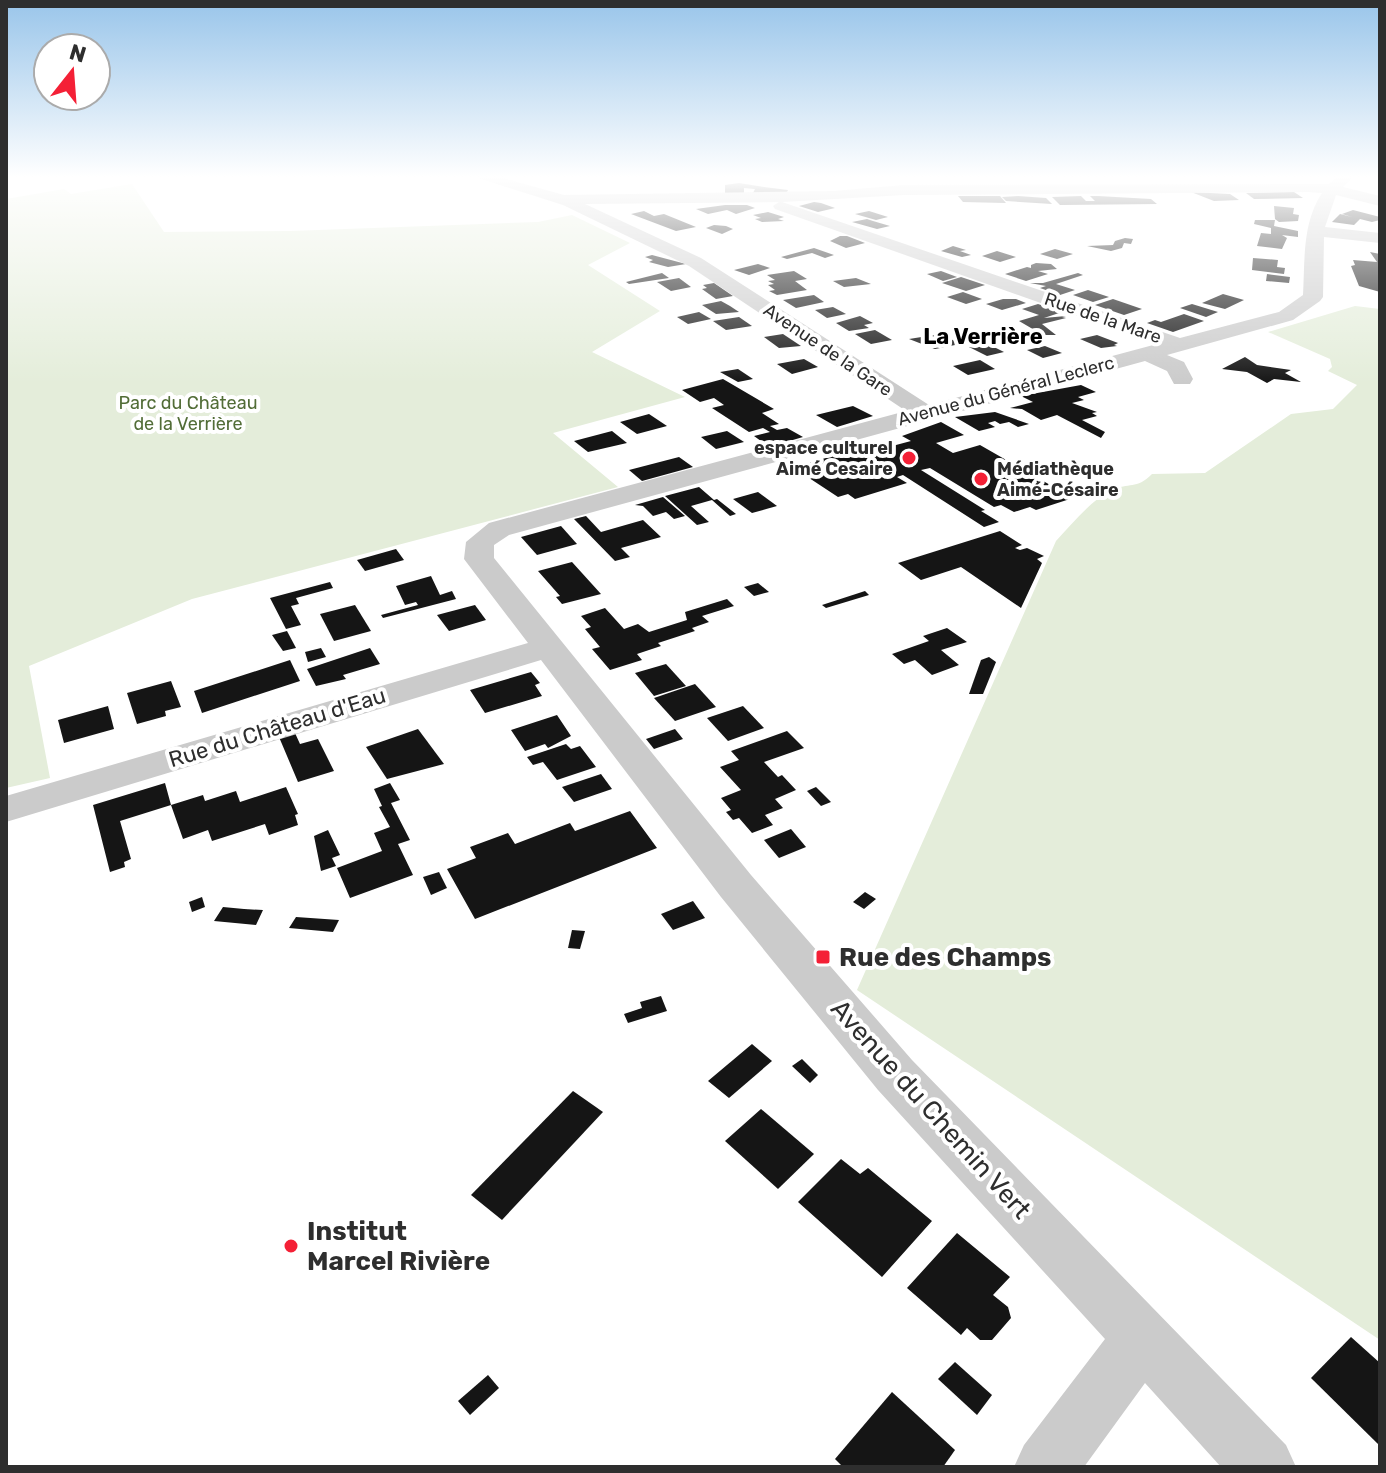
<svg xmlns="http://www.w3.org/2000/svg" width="1386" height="1473" viewBox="0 0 1386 1473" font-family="Rubik,sans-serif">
	<rect width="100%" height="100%" fill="#fff"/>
	<g fill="#e4edda">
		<polygon points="132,184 164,232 291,231 538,222 572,215 630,243 588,265 660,311 592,352 685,397 553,433 618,487 192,599 29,666 50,778 6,788 6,199 64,189 71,194"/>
		<path d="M1355,306l25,3v1031l-523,-350 199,-449c16,-17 35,-41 56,-51 17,-8 24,0 40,-16l53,-1 86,-59 42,-5 24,-24 -29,-14 4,-4 -2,-8 -62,-27z"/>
	</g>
	<g fill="#151515">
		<polygon points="739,183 764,187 788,190 786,194 753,193 755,189 744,188 744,195 725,195 725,185"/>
		<polygon points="1191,192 1230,194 1239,200 1214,201"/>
		<polygon points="1294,192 1303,198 1254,199 1246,193"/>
		<polygon points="958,196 1000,196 1006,203 963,202"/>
		<polygon points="1018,196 1046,198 1052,204 1006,201 1002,197"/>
		<polygon points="1081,196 1086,201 1095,201 1090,196 1098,196 1151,199 1157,204 1060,205 1052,197"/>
		<polygon points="814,202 821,203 835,208 818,212 799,206"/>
		<polygon points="725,205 747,205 755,208 736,214 727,210 708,214 696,209"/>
		<polygon points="1274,206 1294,208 1293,214 1299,215 1298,221 1279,222 1275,219"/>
		<polygon points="1353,210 1380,217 1380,220 1372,222 1360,219 1354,225 1332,222 1340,214 1352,217 1342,214"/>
		<polygon points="644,211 654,216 664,214 696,227 676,231 631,214"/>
		<polygon points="869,211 888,217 876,220 855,214"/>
		<polygon points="768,212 784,217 778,219 784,221 762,222 755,219 761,218 753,215"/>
		<polygon points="867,219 873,221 890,226 877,229 852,222"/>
		<polygon points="1255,220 1275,220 1274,226 1298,231 1298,237 1282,235 1287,238 1282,249 1257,246 1261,233 1271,234 1271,228 1254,224"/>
		<polygon points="714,225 726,226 733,229 722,234 706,228"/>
		<polygon points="840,236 847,236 865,243 846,248 830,241"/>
		<polygon points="1125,238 1133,239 1131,244 1124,243 1122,248 1111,251 1087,246 1113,245 1115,241"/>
		<polygon points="953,246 966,250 960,251 971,255 962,257 941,251"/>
		<polygon points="814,248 834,255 825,258 812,253 787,259 781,257"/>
		<polygon points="1055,249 1073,254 1057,259 1040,254"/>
		<polygon points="997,251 1016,257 1000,262 982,256"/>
		<polygon points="1370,252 1380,254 1380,292 1359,286 1351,266 1355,265 1353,260 1377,262"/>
		<polygon points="652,255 686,264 668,267 649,262 653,260 645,257"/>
		<polygon points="1253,258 1278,260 1277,267 1285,268 1284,274 1252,270"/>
		<polygon points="1036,263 1051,264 1057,269 1038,271 1048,274 1026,281 1005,274 1027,267 1031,268 1031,265"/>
		<polygon points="758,264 770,268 749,275 734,270"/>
		<polygon points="794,271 807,279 795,281 807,290 777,295 769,291 775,290 768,285 774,284 768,281 775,280 767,275"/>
		<polygon points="941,271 957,277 943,281 927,274"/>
		<polygon points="662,273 669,278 629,284 626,282"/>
		<polygon points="1078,273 1083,275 1056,284 1075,290 1060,295 1040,288 1046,286 1030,283 1043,283"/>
		<polygon points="1267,274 1290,277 1289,283 1266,281"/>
		<polygon points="961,277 985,285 966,291 942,283"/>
		<polygon points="679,278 691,287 671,291 657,282"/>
		<polygon points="856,278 871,284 844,287 833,281"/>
		<polygon points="714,283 733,296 716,299 702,289 707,288 703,285"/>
		<polygon points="1088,290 1109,297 1093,302 1073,295"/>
		<polygon points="963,292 982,299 966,304 947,297"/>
		<polygon points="1223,294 1244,300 1225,309 1202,303"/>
		<polygon points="814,295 824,302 796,308 783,300"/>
		<polygon points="1003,299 1016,299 1026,303 1002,310 986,304"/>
		<polygon points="1113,299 1142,309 1124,315 1095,305"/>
		<polygon points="721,301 730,306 739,312 716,314 702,305"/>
		<polygon points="1038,304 1062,312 1044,318 1066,316 1062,317 1066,318 1042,324 1056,335 1043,335 1019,321 1039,315 1022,309"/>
		<polygon points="1192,304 1218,312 1206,317 1180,308"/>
		<polygon points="833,307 846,314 827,318 815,310"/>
		<polygon points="699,312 711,319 688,324 677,317"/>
		<polygon points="1184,314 1204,321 1173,332 1147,323 1155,320 1161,322"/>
		<polygon points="860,316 873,323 864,325 869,328 849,331 836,323"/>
		<polygon points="739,317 752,326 726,330 713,321"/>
		<polygon points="964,326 988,337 1015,330 1021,332 987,342 957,328"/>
		<polygon points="875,330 892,340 871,344 855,334"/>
		<polygon points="783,334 801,346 779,348 764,337"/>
		<polygon points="934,335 942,339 949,338 960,344 935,349 909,339"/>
		<polygon points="1097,335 1118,343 1114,345 1117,346 1101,348 1080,339"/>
		<polygon points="986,343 1004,352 987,356 969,347"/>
		<polygon points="1045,346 1062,353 1043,358 1027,350"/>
		<polygon points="1245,357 1257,365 1291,370 1285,373 1301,382 1274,379 1267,383 1247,372 1222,369"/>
		<polygon points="804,359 818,367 792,374 777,364"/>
		<polygon points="980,360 995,369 968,375 953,366"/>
		<polygon points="738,369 753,379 738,382 720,372"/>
		<polygon points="723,379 774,409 762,413 779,424 770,426 777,430 787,428 803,437 769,447 754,436 770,432 763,428 749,432 712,408 724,405 714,398 700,402 682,390"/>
		<polygon points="1081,385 1096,392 1078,397 1084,400 1072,403 1097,412 1092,413 1097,416 1082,420 1105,432 1101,438 1057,415 1041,420 1022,409 1010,408 1033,402 1021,396"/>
		<polygon points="853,406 873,416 837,427 816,415"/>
		<polygon points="995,412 1029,424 1018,427 1009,422 1000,424 995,421 988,423 995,427 979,431 955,417"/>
		<polygon points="649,414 667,426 637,434 620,422"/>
		<polygon points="941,422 964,435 936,443 953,453 980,445 1073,498 1036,510 1030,507 1014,512 1001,505 994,507 930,468 921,470 985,510 981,511 999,522 984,527 903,475 897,477 907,483 855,499 848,494 838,497 800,472 804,471 797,466 844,453 851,457 911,441 902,436"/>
		<polygon points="612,431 627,443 588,452 574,441"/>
		<polygon points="727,431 744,442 716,449 701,437"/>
		<polygon points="679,457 693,467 642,481 629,470"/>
		<polygon points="699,487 714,500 717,499 736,514 730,516 712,500 691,506 709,522 697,525 665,496"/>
		<polygon points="758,492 777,506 752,513 733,499"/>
		<polygon points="663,497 685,516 674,519 666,512 653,516 643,506 635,505"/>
		<polygon points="586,516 601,532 643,520 661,537 621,548 630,557 615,561 574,519"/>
		<polygon points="561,526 577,544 537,555 521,537"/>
		<polygon points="1000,531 1022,545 1015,548 1020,550 1027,548 1044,556 1037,559 1042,563 1021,608 961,567 921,580 898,563"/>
		<polygon points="396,549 404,560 365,571 357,560"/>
		<polygon points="572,562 601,594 562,604 556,597 560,596 538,571"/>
		<polygon points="431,576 440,595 452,591 456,599 383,618 381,615 418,605 416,602 405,605 396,586"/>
		<polygon points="330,582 333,588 296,598 299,604 291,606 301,625 286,629 270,598"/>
		<polygon points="758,583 769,592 754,596 744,587"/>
		<polygon points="865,591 869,595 826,608 822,605"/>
		<polygon points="727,599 734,606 702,616 709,622 692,628 695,631 658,643 661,646 637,654 642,660 610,670 592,649 600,647 585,629 591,627 581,616 605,608 624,629 638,624 649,632 687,620 685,612"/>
		<polygon points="355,605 371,631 334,641 320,614"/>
		<polygon points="475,605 486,620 449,631 437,615"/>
		<polygon points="947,628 967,642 941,650 959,665 932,675 915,660 904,664 892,654 929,641 923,636"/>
		<polygon points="287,631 296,648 283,651 272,635"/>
		<polygon points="321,648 326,657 308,662 305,652"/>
		<polygon points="370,648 380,664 343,675 346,679 316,686 307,669"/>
		<polygon points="989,657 996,662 983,694 969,694 981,660"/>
		<polygon points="290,660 300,681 202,713 194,691"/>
		<polygon points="666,664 686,686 654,696 635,673"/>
		<polygon points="531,672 540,683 535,685 542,696 485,713 470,690"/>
		<polygon points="171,681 181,707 165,711 166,716 137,724 127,693"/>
		<polygon points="695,684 716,707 675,721 654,698"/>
		<polygon points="108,706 114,729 64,743 58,720"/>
		<polygon points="743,706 764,728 728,741 707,718"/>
		<polygon points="557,715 571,736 548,748 545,744 525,751 511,730"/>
		<polygon points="418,729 444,764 387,779 366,747"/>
		<polygon points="675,729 683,739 654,749 646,739"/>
		<polygon points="787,731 804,748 764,762 778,777 782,775 796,790 775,799 783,808 765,815 773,825 752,833 739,818 733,820 726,812 731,810 721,798 741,790 720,767 739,760 731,751"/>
		<polygon points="295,733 300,744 318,739 334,771 298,782 279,737"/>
		<polygon points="566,744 571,749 580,746 596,767 557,780 543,762 533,765 527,757"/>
		<polygon points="601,774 612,789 574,802 562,787"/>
		<polygon points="165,783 171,805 120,821 131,859 124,862 125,867 110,872 93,805"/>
		<polygon points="390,783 400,800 391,803 410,840 398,844 413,875 350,898 337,868 382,851 374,833 390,827 379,807 382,806 374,789"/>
		<polygon points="286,787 298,814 295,815 298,825 269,835 265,824 212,841 208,830 183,839 171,805 203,795 205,801 236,791 240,802"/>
		<polygon points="816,787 831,802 821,806 807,791"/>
		<polygon points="630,811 657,848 475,919 447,869 476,858 470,847 508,833 515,844 570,823 575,831"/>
		<polygon points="791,829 806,847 779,858 764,840"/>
		<polygon points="328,830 340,855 332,858 336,866 321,871 314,836"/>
		<polygon points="439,872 447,888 431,895 423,877"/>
		<polygon points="865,892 876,899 864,909 853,902"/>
		<polygon points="202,897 205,907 192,912 189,902"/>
		<polygon points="693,901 705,918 673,930 661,914"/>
		<polygon points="223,907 244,909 263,910 256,925 214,921"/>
		<polygon points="296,917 339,920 333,932 289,928"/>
		<polygon points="572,930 585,931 580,949 568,948"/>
		<polygon points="661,996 667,1011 628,1023 624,1014 642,1008 640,1002"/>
		<polygon points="752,1044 772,1061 729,1098 708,1081"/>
		<polygon points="802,1059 818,1075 810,1083 792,1066"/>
		<polygon points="573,1091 603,1112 502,1220 471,1195"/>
		<polygon points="761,1109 814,1154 778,1189 725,1141"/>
		<polygon points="841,1159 860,1174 868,1168 932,1221 882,1277 798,1202"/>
		<polygon points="957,1233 1010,1277 993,1295 1008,1307 1011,1318 992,1340 980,1340 967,1328 961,1335 907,1288"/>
		<polygon points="1351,1337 1380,1363 1380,1446 1311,1378"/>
		<polygon points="955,1362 992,1395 977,1415 938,1379"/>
		<polygon points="488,1375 499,1388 470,1415 458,1401"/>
		<polygon points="892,1392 955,1450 943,1467 843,1467 835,1459"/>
	</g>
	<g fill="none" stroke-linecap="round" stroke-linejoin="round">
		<path fill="#cbcbcb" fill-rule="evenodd" d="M478,178h25l61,17 270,-4 70,-6 425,-1 7,-6h16l-9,9 37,9v10l-44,-11 -11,32 55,6v10l-56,-6 -1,60 -3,4 -27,19 -126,35 17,7 9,17 -3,5h-16l-7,-13 -22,-10 -636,174 -15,10v13l257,317 161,185 374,385 10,22h-75l-76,-84 -61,84h-70l10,-22 81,-106 -227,-249 -157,-193 -180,-237 -535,162v-26l522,-153 -64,-84 2,-17 23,-19 417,-112 -217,-145 -126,-61zM1308,192l14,1c-20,30 -17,67 -19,102l-24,17 -99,26 -398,-136 122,-7zM779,202l-6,4 2,3 382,135 -228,61 -228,-147 -116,-54z"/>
	</g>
	<linearGradient id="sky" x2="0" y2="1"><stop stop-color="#99c5ea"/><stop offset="0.46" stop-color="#fff"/><stop offset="1" stop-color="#fff" stop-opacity="0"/></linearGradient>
	<rect width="1386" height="384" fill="url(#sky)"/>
	<g fill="#f42036" stroke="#fff" stroke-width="3">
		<circle cx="909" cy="458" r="8"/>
		<circle cx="981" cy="479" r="8"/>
		<rect x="815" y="949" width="16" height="16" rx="4"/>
		<circle cx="291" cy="1246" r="8"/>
	</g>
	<g text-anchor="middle" stroke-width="8" stroke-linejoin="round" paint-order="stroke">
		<g font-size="18" fill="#2e2e2e" stroke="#fff">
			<text transform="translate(1103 318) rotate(19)" y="6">Rue de la Mare</text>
			<text transform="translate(828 350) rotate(34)" y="6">Avenue de la Gare</text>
			<text transform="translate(1006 391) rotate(-15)" y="6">Avenue du Général Leclerc</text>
		</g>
		<g font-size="18" fill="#526d37" stroke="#fff">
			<text x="188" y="409">Parc du Château<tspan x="188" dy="21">de la Verrière</tspan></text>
		</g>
		<g font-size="18" font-weight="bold" fill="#2e2e2e" stroke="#fff" text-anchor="end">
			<text x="893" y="454">espace culturel<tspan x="893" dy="21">Aimé Cesaire</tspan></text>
			<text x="997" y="475" text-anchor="start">Médiathèque<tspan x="997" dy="21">Aimé-Césaire</tspan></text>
		</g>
		<g font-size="22" font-weight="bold" fill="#000" stroke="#fff">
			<text x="983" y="344">La Verrière</text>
		</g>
		<g font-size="22" fill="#2e2e2e" stroke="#fff">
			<text transform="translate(277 727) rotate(-17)" y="8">Rue du Château d'Eau</text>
		</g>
		<g font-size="26" font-weight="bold" fill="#2e2e2e" stroke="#fff" text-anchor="start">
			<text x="839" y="966">Rue des Champs</text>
			<text x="307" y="1240">Institut<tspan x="307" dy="30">Marcel Rivière</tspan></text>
		</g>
		<g font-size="26" fill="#2e2e2e" stroke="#fff">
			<text transform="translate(931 1109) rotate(48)" y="9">Avenue du Chemin Vert</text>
		</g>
	</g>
	<rect width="1386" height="1473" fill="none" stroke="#2e2e2e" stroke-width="16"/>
	<g transform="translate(72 72) rotate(17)"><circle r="38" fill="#ffffff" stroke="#ababab" stroke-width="2"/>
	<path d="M0-6L14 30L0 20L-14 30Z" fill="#f42036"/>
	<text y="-12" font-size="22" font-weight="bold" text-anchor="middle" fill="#2e2e2e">N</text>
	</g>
</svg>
